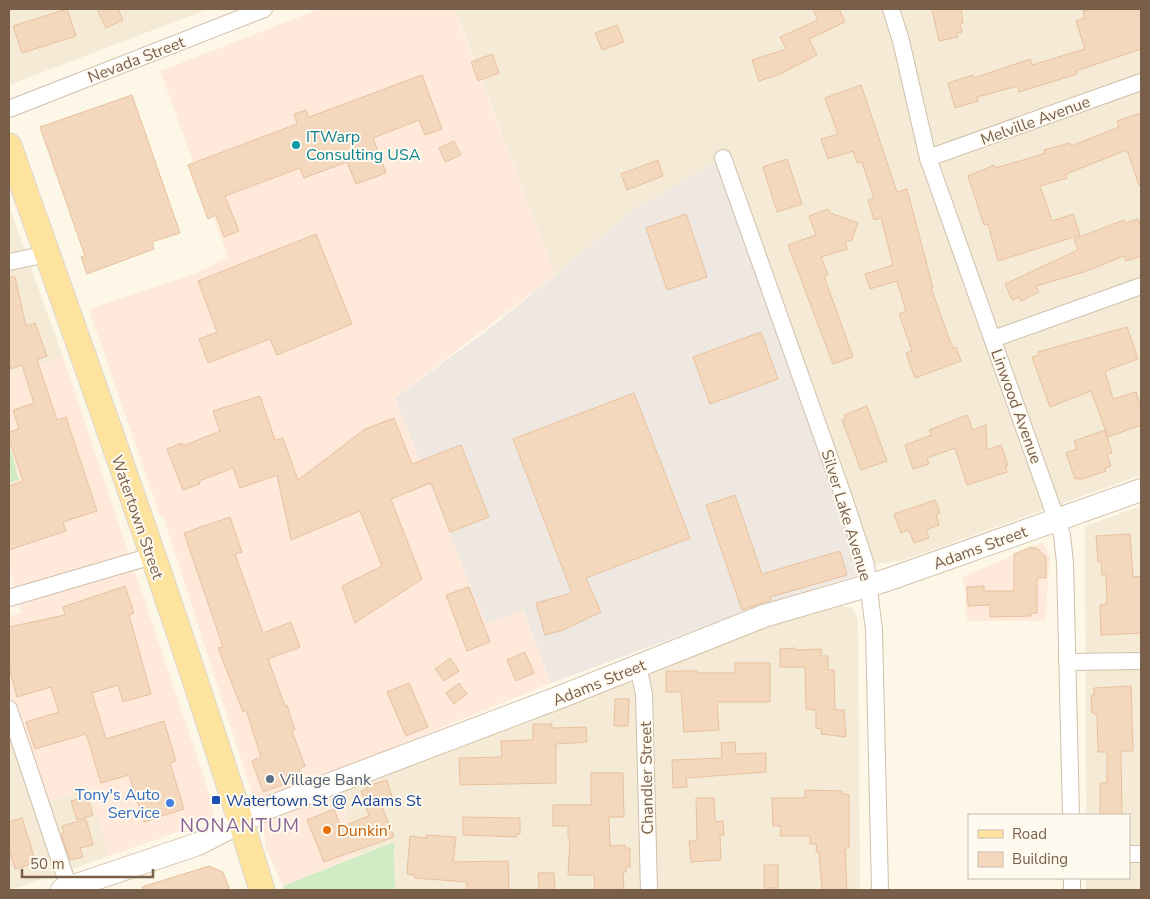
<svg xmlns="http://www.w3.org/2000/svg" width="1150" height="899" viewBox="0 0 1150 899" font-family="'Nunito Sans',sans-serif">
	<rect width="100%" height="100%" fill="#fdf7e7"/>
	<g fill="#f5ead5">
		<polygon points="9,9 208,9 9,85"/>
		<polygon points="455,9 1141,9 1141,475 901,561 866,565 635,209 555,275"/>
		<polygon points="9,206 63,357 9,373"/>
		<polygon points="1141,506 1141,890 1086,890 1086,878 1129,878 1129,815 1086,815 1085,526"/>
		<polygon points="838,606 853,608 858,620 860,890 395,890 394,842 360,855 338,793 733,640 787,620"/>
		<polygon points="9,705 42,805 88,787 109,856 10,890"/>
	</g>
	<g fill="#fee9db">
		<polygon points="320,9 454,9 555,275 395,398 486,623 522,610 551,683 322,777 254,799 163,516 160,516 89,309 195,274 228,257 160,71"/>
		<polygon points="63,357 213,805 213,815 209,821 109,856 88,787 41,805 9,706 9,616 21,613 9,565 9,483 19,479 9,442 9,373"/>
		<polygon points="1043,542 1050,558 1045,621 967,621 963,577"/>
		<polygon points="338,793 360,855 283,886 266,848 263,823"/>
	</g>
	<polygon fill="#eee8e1" points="723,158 867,572 779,599 551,683 523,610 486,624 395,398 489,329 635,209"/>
	<g fill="#d1ecc4">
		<polygon points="9,442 19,480 9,483"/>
		<polygon points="394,842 395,890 284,890 283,886"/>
	</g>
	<g fill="#f4d8be" stroke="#e7c19d">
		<polygon points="67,9 76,36 22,53 13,26"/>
		<polygon points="97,9 118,9 123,20 106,28"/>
		<polygon points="813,9 839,9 845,22 809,39 817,55 780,74 759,81 752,60 786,49 780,37 818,20"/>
		<polygon points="932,9 961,9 963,23 960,24 962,32 957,33 958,37 939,41"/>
		<polygon points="1091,9 1141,9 1141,49 1076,71 1077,74 1019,92 1018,86 977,97 978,101 955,108 948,83 973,75 974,78 1030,59 1032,65 1085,49 1076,21 1085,18 1083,11"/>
		<polygon points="617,25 624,42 602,50 595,33"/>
		<polygon points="492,54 499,73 478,81 471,62"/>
		<polygon points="422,75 442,129 425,135 419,120 373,138 386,173 356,184 347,162 304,178 300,168 225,196 239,231 224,237 216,215 208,219 188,165 297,124 294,114 306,110 309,117"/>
		<polygon points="861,85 897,192 907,189 933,288 931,288 949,338 953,348 956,347 961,361 915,378 906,353 912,351 899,314 906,311 897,281 870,289 865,274 893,265 881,218 874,220 868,200 874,198 862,162 857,163 853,151 828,159 821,139 838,134 825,98"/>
		<polygon points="132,95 180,233 152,242 154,249 87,274 81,257 85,256 40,127"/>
		<polygon points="1141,113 1141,185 1139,185 1127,150 1066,174 1067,178 1040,186 1052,221 1073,214 1080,235 998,261 988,224 984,225 968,176 994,165 995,168 1037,156 1045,153 1044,150 1070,143 1071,146 1119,127 1117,121"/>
		<polygon points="454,141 461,155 445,162 439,148"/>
		<polygon points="787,159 802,204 777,212 763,167"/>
		<polygon points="658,160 663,176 627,190 621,174"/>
		<polygon points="828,209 830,213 858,223 852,240 845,242 847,249 821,257 828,275 824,276 853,357 833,364 788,245 816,235 809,216"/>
		<polygon points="686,214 707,277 667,290 646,228"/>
		<polygon points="1138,219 1141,228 1141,256 1126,261 1124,256 1084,272 1036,286 1039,292 1021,301 1019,297 1012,300 1005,284 1078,250 1074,239 1124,220 1126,223"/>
		<polygon points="316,234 352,324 277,355 270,339 208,363 199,339 217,332 198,281"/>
		<polygon points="9,277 15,277 26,326 35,323 47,356 37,360 57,420 66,417 97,511 63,522 66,531 9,550 9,486 23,481 9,439 9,432 19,429 13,410 34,403 22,365 11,369 9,361"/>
		<polygon points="1127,327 1138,359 1105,371 1113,399 1136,392 1141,408 1141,425 1108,437 1091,391 1050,407 1032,357 1039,355 1038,352"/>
		<polygon points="761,332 778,379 710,404 693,357"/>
		<polygon points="634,393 690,538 586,578 601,612 563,630 545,635 536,603 572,593 513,439"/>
		<polygon points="260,396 275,440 283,438 298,480 365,429 394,418 412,464 461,445 489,517 450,532 431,483 391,499 422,579 355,623 342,586 382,566 360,511 291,540 277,475 240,488 233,468 199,481 200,484 183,490 167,449 182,443 183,446 220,431 213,411"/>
		<polygon points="867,406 887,461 861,470 842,420 846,419 844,415"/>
		<polygon points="967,415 973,430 986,425 987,450 1001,445 1008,466 1005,466 1007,472 967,485 955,448 927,458 929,464 913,469 905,445 932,435 929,430"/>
		<polygon points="1105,430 1112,453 1107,454 1111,466 1105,468 1106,471 1079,480 1078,478 1075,479 1066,453 1077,449 1074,441"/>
		<polygon points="735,495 762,574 840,551 847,575 770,597 771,600 742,610 706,505"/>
		<polygon points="935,500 940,513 936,514 939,525 926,530 929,538 914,543 909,530 901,533 894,514"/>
		<polygon points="230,517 242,552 235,554 263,633 291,622 300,647 268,659 285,706 287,705 295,730 292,731 305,766 299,769 302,778 263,792 252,761 261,757 246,710 243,712 218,648 223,647 184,533"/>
		<polygon points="1130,534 1133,577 1141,576 1141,633 1101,635 1100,605 1107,604 1106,574 1102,575 1101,562 1098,562 1096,536"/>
		<polygon points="1031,547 1038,549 1046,557 1046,578 1037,578 1037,613 1031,613 1031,616 990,617 990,605 968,606 967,587 984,586 984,591 1014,591 1014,554"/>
		<polygon points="125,586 134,613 129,615 151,694 123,702 118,685 92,693 106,739 164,721 176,761 170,763 184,809 144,822 129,775 101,783 86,734 35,749 26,722 59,712 51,687 17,697 9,667 9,627 65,615 63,607"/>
		<polygon points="469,587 490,642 467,651 446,595"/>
		<polygon points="795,648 795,650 821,649 821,656 828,656 828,670 834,670 835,710 844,710 846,737 821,734 822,729 816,728 816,710 806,709 805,667 780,667 780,649"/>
		<polygon points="525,652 534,673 516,681 507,660"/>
		<polygon points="450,658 459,671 444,681 435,669"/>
		<polygon points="735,663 770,663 770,702 717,702 719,730 684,732 681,692 666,692 666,671 697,671 697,673 735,673"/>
		<polygon points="409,683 428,727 406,736 387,692"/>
		<polygon points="459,683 467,694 454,704 446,693"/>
		<polygon points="1131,686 1133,751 1121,751 1122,815 1100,815 1100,783 1107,783 1107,752 1098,752 1097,717 1095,713 1092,713 1091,695 1094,695 1094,688"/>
		<polygon points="615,699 629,699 628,726 614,726"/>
		<polygon points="533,724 552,724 552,728 586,727 587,742 556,744 556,783 460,785 459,758 502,757 501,741 533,740"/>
		<polygon points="735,742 736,754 766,753 766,772 686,778 687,787 673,788 672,760 722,758 721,743"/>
		<polygon points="591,773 623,773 624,817 609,817 610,846 625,845 625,848 630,848 630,867 626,867 626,872 623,872 624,890 595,890 594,875 568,875 570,838 568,838 568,826 553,826 553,805 591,805"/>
		<polygon points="387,780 393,800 381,804 394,837 324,862 307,820 334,809 341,827 369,816 361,791 367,789 367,786"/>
		<polygon points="805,790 842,791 842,794 849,795 849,848 845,848 847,890 822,890 819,852 816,852 817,844 810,844 810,836 780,836 781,826 773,826 772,798 805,798"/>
		<polygon points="87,796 93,815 77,820 71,801"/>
		<polygon points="696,798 714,798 715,822 723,821 724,835 720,835 721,860 691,862 689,841 697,841"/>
		<polygon points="463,817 520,818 520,834 517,834 517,837 463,835"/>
		<polygon points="22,818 36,863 15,869 9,849 9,822"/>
		<polygon points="86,819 93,845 80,848 83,857 70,860 61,834 64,833 62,826"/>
		<polygon points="426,835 456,837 453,862 508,861 509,890 467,890 467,882 415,878 415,875 407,874 410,836 426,838"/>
		<rect x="764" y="865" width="14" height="23"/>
		<polygon points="209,866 223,872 230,890 143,890 142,887"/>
		<polygon points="538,873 554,873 555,890 539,890"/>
	</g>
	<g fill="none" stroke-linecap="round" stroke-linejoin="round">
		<g stroke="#d0bfac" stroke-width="18">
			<g id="street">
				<polyline points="891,9 901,41 928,158 1062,535 1065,563 1071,815"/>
				<polyline points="9,109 264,9"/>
				<polyline points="723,158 844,498 866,565 874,630 880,890"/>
				<polyline points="928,158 1141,82"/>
				<polyline points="9,262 47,254"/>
				<polyline points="993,339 1141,286"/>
				<polyline points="9,598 152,556"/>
				<polyline points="1067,662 1141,661"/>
				<polyline points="638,666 644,694 649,890"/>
				<polyline points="9,709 69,888"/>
				<polyline points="1129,854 1141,854"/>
				<polyline points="1072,878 1072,890"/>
			</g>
		</g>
		<g stroke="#d6c2ac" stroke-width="24">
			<polyline id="secondary" points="62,890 198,844 270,807 560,697 764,616 884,581 1141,490"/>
		</g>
		<g stroke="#dcd5d0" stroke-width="27">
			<path id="primary" d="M9,146c87,247 177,494 253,744"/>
		</g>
		<use href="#street" stroke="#fff" stroke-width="16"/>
		<use href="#secondary" stroke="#fff" stroke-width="22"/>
		<use href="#primary" stroke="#fee39e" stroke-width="25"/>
	</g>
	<circle fill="#0f9aa8" stroke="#fffaef" stroke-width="2" cx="296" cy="145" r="5"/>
	<circle fill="#5c6f8a" stroke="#fffaef" stroke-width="2" cx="270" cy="779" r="5"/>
	<rect fill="#1a4fb4" stroke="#fffaef" stroke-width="2" x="211" y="795" width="10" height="10" rx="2.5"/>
	<circle fill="#3f7fe0" stroke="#fffaef" stroke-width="2" cx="170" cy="803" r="5"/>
	<circle fill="#e8710a" stroke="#fffaef" stroke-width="2" cx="327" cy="830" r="5"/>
	<g text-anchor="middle" stroke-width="4" stroke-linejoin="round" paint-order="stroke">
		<g font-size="16" fill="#795f4a" stroke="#fffaef">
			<text transform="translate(136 59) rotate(-21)" y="6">Nevada Street</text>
			<text transform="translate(1035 120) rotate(-20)" y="6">Melville Avenue</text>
			<text transform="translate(1017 406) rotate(70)" y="6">Linwood Avenue</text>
			<text transform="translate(847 515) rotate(73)" y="6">Silver Lake Avenue</text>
			<text transform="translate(138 517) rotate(71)" y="6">Watertown Street</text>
			<text transform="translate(980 547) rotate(-20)" y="6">Adams Street</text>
			<text transform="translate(599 682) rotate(-22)" y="6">Adams Street</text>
			<text transform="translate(646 778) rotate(-91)" y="6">Chandler Street</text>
		</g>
		<g font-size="16" fill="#0d838f" stroke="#fffaef" text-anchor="start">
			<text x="306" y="142">ITWarp<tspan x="306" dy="18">Consulting USA</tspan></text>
		</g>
		<g font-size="16" fill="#4e5e75" stroke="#fffaef" text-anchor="start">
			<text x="280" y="785">Village Bank</text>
		</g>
		<g font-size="16" fill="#366cbe" stroke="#fffaef" text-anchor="end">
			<text x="160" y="800">Tony's Auto<tspan x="160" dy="18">Service</tspan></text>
		</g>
		<g font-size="16" fill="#164399" stroke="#fffaef" text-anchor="start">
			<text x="226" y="806">Watertown St @ Adams St</text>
		</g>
		<g font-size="16" fill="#c56008" stroke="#fffaef" text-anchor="start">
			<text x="337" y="836">Dunkin'</text>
		</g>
		<g font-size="19" letter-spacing="1" fill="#896295" stroke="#fffaef">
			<text x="240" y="832">NONANTUM</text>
		</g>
	</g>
	<rect width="1150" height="899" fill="none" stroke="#795f4a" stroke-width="20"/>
	<rect x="968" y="814" width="162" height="65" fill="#fffaef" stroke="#c9bcad"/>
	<rect x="978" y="830" width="25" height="8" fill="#fee39e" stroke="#c9bcad"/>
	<text x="1012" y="839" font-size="15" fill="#795f4a">Road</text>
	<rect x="978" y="852" width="25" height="15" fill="#f4d8be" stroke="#c9bcad"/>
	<text x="1012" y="864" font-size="15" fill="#795f4a">Building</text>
	<path d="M22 869v8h131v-8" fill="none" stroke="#795f4a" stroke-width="2.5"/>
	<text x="30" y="869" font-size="15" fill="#795f4a" stroke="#fffaef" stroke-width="4" paint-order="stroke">50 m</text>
</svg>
